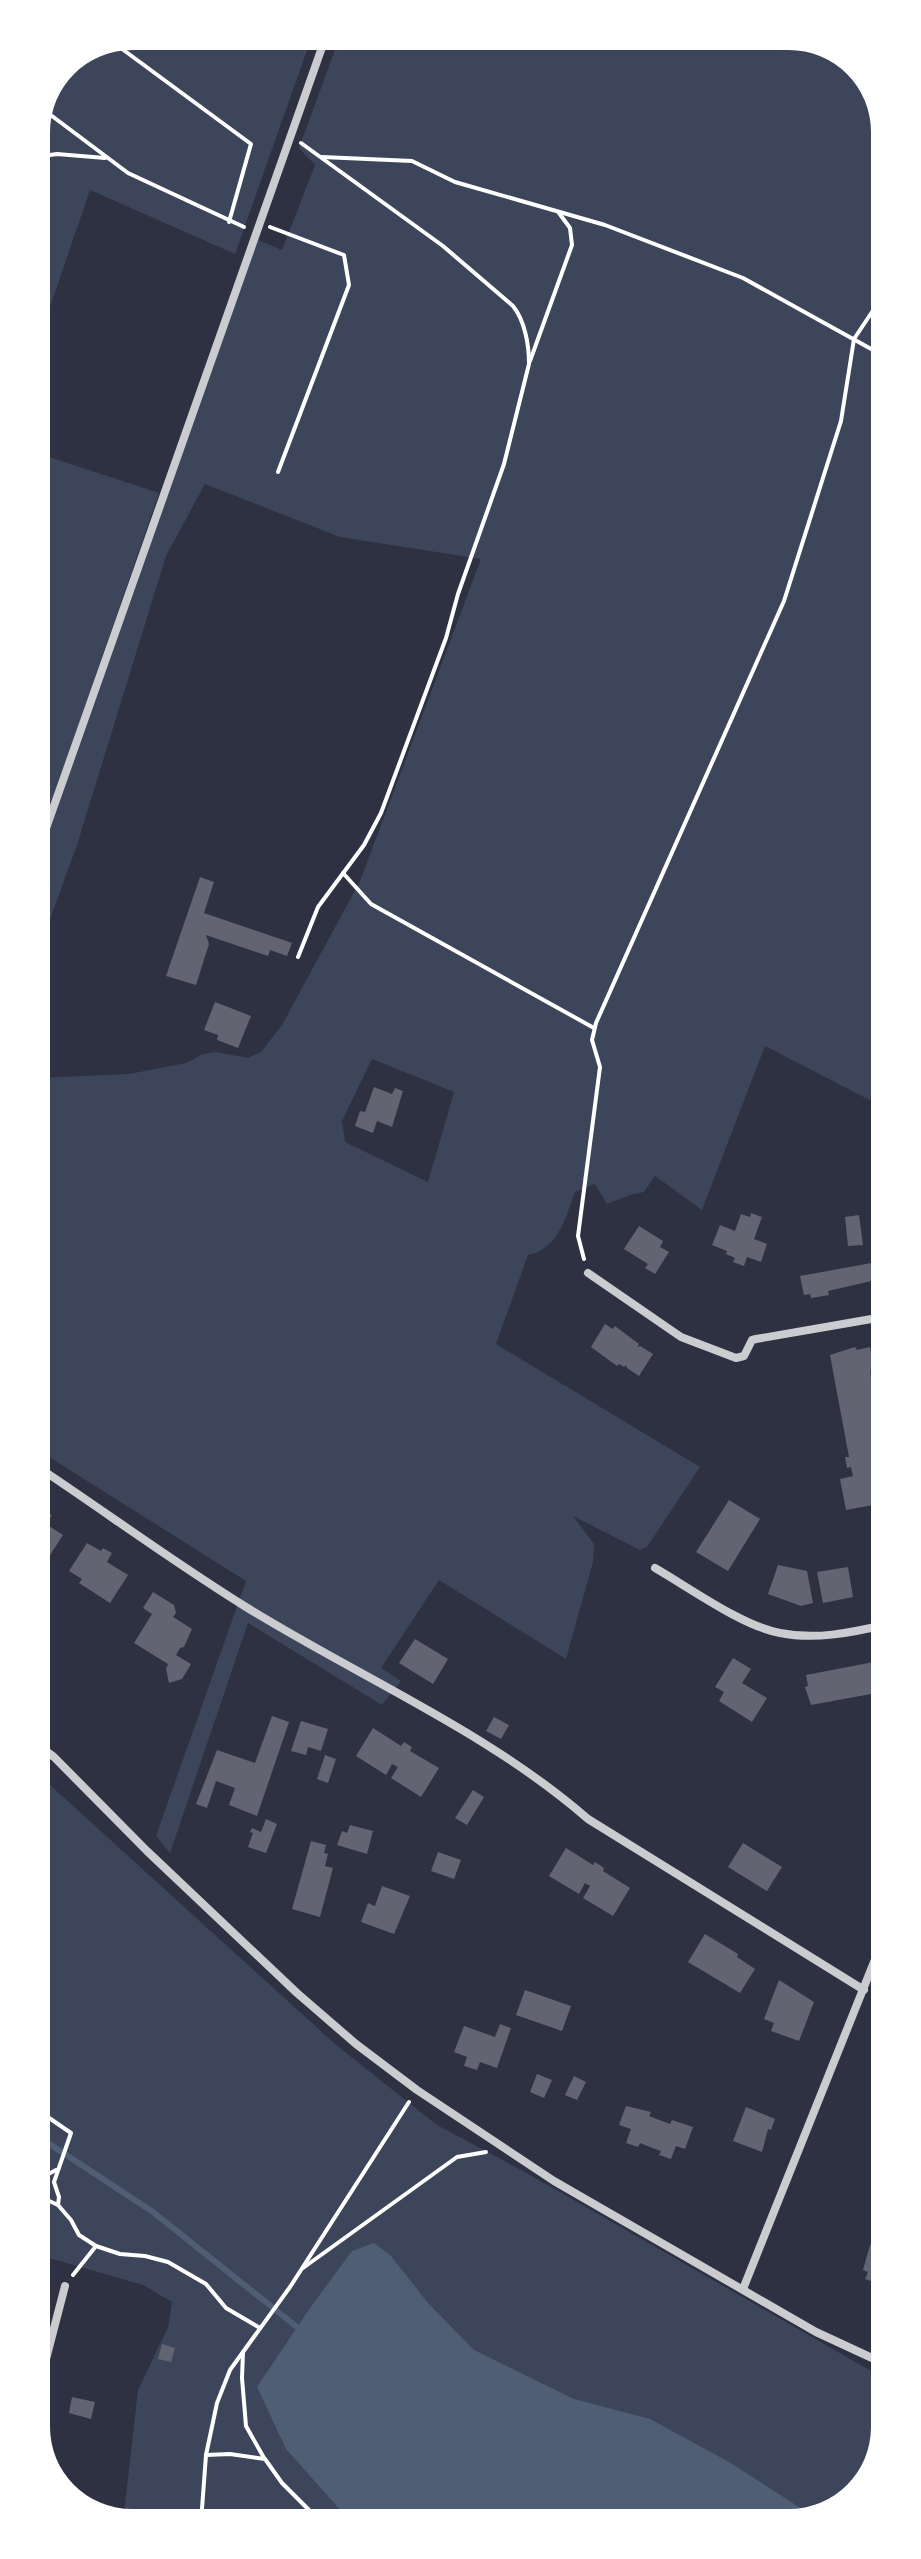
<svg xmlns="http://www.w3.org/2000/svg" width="921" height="2559" viewBox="0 0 921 2559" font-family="Cabin,sans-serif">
	<rect width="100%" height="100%" fill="#2d3142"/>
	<g fill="#3c4559" fill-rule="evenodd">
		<polygon points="132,36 312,36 235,254 90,190 36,348 36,126 64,64"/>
		<path d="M340,36h456l52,20 34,51 1,1000 -118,-61 -63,164 -47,-34 -11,16 -14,3 -23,9 -12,-20 -20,8c-10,27 -16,56 -47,63l-32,89 204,123 -53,80 -7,3 -67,-34 21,28 -1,18 -27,97 -127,-79 -58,88 20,13 -19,24 -134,-82 -78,230 -14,-17 90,-255 -208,-131 -1,-372 92,-4 57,-11 17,-9 13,-2 32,6 13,-6 21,-27 78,-144 121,-322 -141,-22 -135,-53 -39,72 -89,289 -40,110v-88l221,-627 24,10 33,-85 -16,-17zM372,1059l82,33 -26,90 -83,-40 -3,-21z"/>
		<polygon points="37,453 159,493 37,844"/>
		<polygon points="38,1774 335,2044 437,2125 525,2172 885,2379 885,2427 865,2486 814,2520 123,2522 138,2390 168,2327 172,2302 143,2285 39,2255"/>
	</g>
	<polygon fill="#4f5d75" points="374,2243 391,2256 428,2303 474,2350 574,2399 650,2419 729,2462 816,2518 351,2522 286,2449 257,2387 310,2308 352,2251"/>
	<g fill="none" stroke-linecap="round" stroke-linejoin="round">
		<polyline stroke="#4f5d75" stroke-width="6" points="39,2137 153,2212 302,2331"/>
	</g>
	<g fill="#626471">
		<polygon points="200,877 214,882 204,913 292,943 287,956 270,950 268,956 206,935 209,944 196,985 166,976"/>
		<polygon points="215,1002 251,1016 238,1048 217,1040 218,1035 204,1030"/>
		<polygon points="374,1087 392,1094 395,1088 403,1091 392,1127 377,1121 373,1133 355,1126 360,1111 365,1112"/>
		<polygon points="751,1213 762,1217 754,1239 767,1244 761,1262 747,1257 744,1266 733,1262 735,1258 726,1254 727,1251 712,1245 720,1225 735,1231 741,1214 750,1217"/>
		<polygon points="859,1215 863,1245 848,1246 845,1217"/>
		<polygon points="639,1226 663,1241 660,1247 669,1252 655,1274 645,1268 648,1264 624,1249"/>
		<polygon points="877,1262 880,1279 828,1291 829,1295 811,1298 810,1294 804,1295 800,1276"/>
		<polygon points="605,1324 613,1329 615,1326 639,1344 637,1347 640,1346 653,1354 639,1376 627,1368 626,1365 624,1367 619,1364 617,1366 591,1347"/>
		<polygon points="855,1347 857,1350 870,1347 874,1370 870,1371 871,1378 875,1377 880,1400 875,1401 877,1410 882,1409 884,1419 884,1431 881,1431 884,1438 884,1503 846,1510 840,1479 853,1476 851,1467 847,1468 845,1457 849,1457 830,1355"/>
		<polygon points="729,1500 760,1519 728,1571 696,1552"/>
		<polygon points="42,1510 52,1515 46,1524 63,1535 45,1563 38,1559 38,1513"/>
		<polygon points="884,1539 884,1588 882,1588 874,1541"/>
		<polygon points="87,1543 101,1551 103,1548 112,1553 107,1562 128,1575 110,1603 79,1583 82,1579 69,1571"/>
		<polygon points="778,1565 807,1571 813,1603 801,1606 768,1594"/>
		<polygon points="848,1567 853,1597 823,1603 817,1572"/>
		<polygon points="153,1592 174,1605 176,1613 173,1617 192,1629 184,1647 180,1648 176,1655 191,1664 182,1679 169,1683 166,1669 168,1664 134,1643 152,1614 143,1608"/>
		<polygon points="415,1639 448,1659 433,1684 399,1663"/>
		<polygon points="733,1658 751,1669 742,1683 767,1698 752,1722 719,1701 724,1692 715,1687"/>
		<polygon points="884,1660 884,1698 872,1700 871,1694 811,1705 805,1687 808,1686 806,1675"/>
		<polygon points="272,1716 289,1722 257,1816 229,1805 235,1788 216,1781 207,1808 196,1804 217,1750 255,1763"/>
		<polygon points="494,1717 509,1725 501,1739 486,1731"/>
		<polygon points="301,1721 328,1729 321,1751 308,1747 306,1755 291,1751"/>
		<polygon points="373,1728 401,1746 404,1742 412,1747 410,1751 439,1768 421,1797 391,1778 398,1767 392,1764 386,1775 356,1756"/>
		<polygon points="325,1755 336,1759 328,1783 317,1779"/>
		<polygon points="473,1790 484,1797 467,1825 455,1818"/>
		<polygon points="266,1819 277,1824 266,1853 248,1847 253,1833 250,1832 252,1828 261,1832"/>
		<polygon points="350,1825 373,1831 367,1854 337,1845 342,1831 347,1833"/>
		<polygon points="311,1841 326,1845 324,1853 328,1854 325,1866 333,1868 320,1917 292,1909"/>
		<polygon points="743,1843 782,1867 767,1891 728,1867"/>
		<polygon points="566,1848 593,1865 595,1862 604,1868 603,1871 630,1888 613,1916 583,1898 590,1886 585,1883 579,1894 549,1876"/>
		<polygon points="438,1852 461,1860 454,1879 431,1871"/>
		<polygon points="382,1886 410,1896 394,1934 361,1922 368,1903 375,1906"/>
		<polygon points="705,1934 738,1954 737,1957 755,1969 740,1993 688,1962"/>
		<polygon points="779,1980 814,2002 799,2041 771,2031 774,2023 764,2019"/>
		<polygon points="525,1990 571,2006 562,2031 516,2015"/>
		<polygon points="500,2024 511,2028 497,2068 480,2062 477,2070 464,2066 467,2057 454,2052 464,2026 495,2037"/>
		<polygon points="537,2074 552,2080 544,2098 530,2092"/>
		<polygon points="574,2076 586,2082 577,2100 565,2095"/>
		<polygon points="626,2106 651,2112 649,2116 670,2124 672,2120 693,2127 685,2149 676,2146 671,2159 659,2155 661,2151 650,2147 640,2143 638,2147 626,2143 631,2129 619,2125"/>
		<polygon points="746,2107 775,2119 771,2130 768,2129 762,2152 733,2141"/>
		<polygon points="885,2242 885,2286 865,2279 868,2272 863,2270 870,2245 882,2249"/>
		<polygon points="162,2344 175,2348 171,2362 158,2359"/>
		<polygon points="72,2397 95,2402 91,2419 69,2413"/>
	</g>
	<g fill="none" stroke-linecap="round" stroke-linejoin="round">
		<g stroke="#fff" stroke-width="4">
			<polyline points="114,43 251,144 229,222"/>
			<polyline points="44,110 128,173 244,227"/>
			<polyline points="36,157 57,154 105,158"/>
			<polyline points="322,157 412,161 455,182 605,225 743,278 882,355"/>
			<polyline points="270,227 344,255 349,285 278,472"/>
			<polyline points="530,361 572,245 570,228 559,213"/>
			<polyline points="343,873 371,904 594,1028"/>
			<path d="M298,957l20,-50 46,-62 17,-32 65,-175 12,-44 46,-130 25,-100c0,-19 -4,-43 -16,-58l-70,-60 -142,-103"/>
			<polyline points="584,1259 578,1236 600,1067 592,1040 596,1023 784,601 841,421 854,339 882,297"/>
			<polyline points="39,2111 71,2133 54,2182 59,2197 58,2205 71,2220 79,2235 96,2246"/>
			<polyline points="39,2179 56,2170"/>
			<polyline points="39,2185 47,2200 58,2205"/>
			<polyline points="303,2268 457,2157 486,2152"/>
			<polyline points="73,2275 96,2246 120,2254 145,2256 168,2262 206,2284 226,2308 260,2328"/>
			<polyline points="243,2352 242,2378 246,2426 264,2458"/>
			<polyline points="206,2455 230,2454 265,2459 282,2483 321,2522"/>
			<polyline points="201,2522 206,2455 217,2403 230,2370 290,2287 409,2102"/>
		</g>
		<g stroke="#caccd0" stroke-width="8">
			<polyline points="37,854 326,36"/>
			<polyline points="588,1273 681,1337 736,1358 744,1356 752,1340 756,1339 883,1317"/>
			<path d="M38,1467c69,46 137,96 208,140 113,70 241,124 342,212l276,171"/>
			<path d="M655,1568c35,20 87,58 125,65 35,7 70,0 104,-8"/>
			<polyline points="38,1745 54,1757 147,1851 297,1993 356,2044 417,2090 554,2181 816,2332 885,2364"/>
			<polyline points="743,2289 884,1937"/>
			<polyline points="39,2386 65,2286"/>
		</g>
	</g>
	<path d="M0 0H921V2559H0ZM132 50H789A82 82 0 0 1 871 132V2427A82 82 0 0 1 789 2509H132A82 82 0 0 1 50 2427V132A82 82 0 0 1 132 50Z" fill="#fff" fill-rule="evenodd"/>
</svg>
